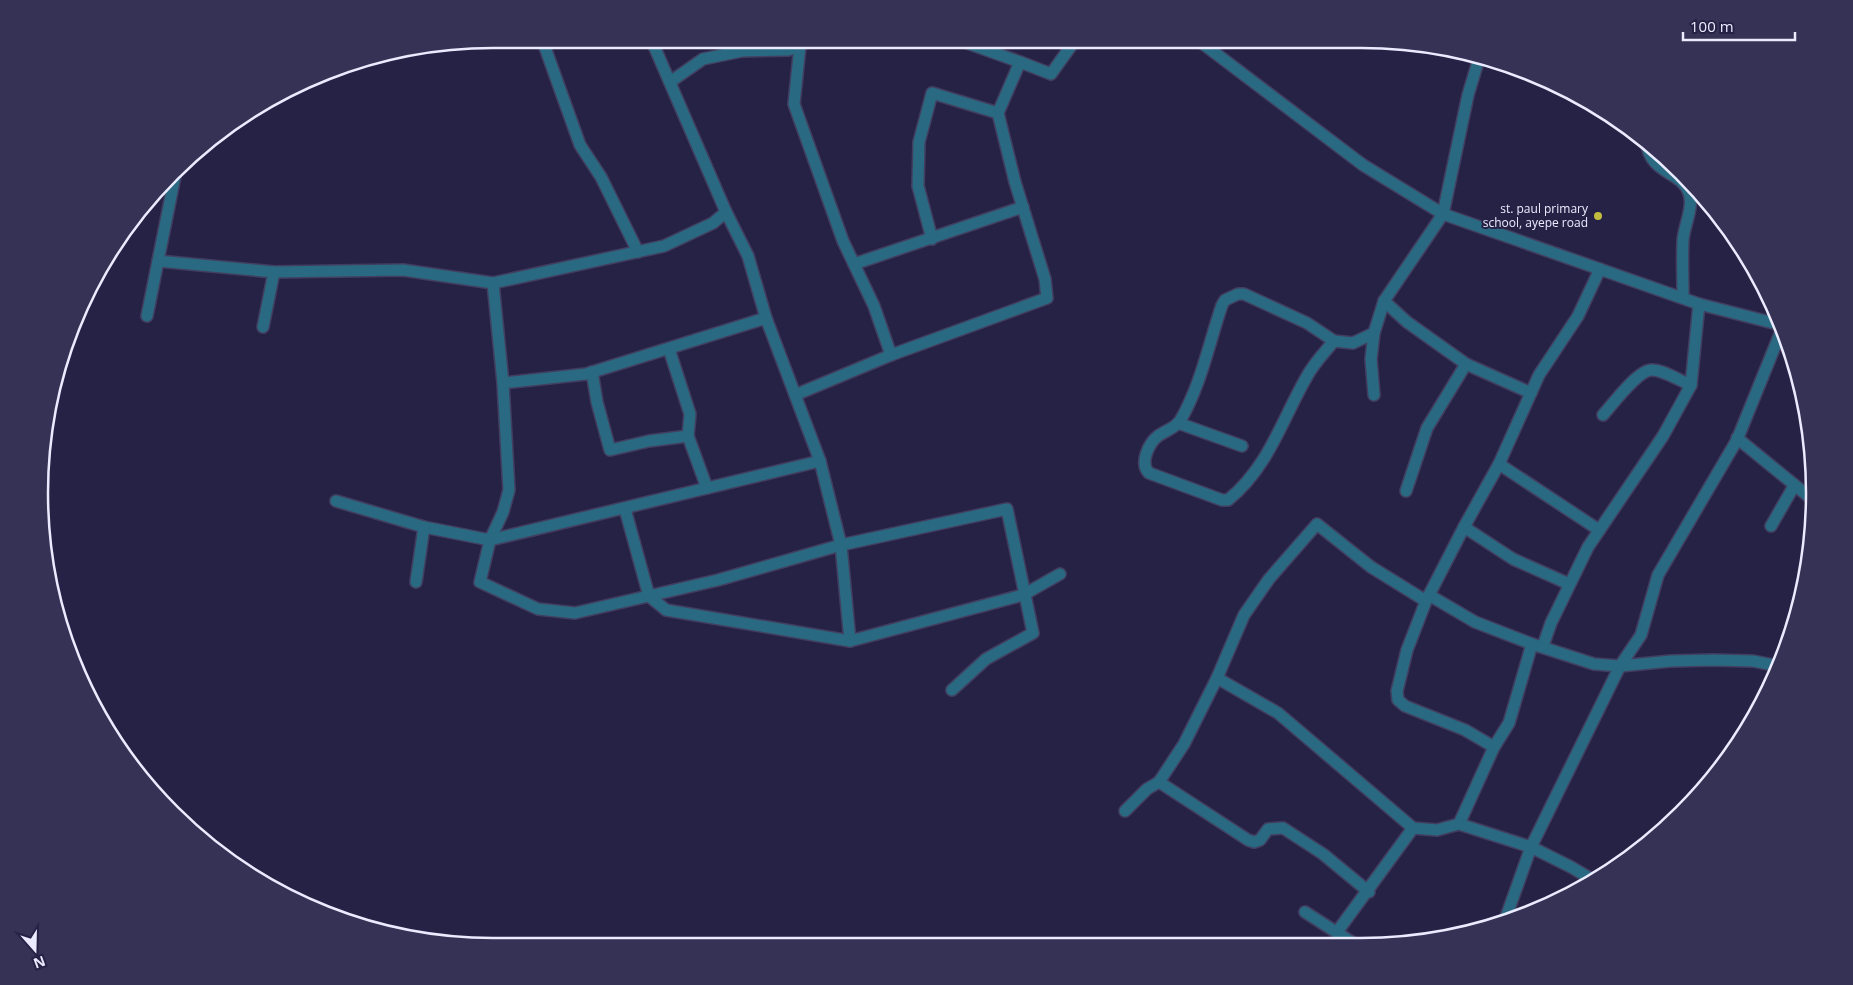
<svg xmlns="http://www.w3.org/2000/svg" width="1853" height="985" viewBox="0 0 1853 985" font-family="'Open Sans',sans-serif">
	<rect width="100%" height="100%" fill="#262246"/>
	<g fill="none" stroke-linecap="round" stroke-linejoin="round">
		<g stroke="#423e60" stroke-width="14">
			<g id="minor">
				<polyline points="542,39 580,145 601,177 638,252"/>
				<polyline points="956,39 1020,62"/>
				<polyline points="1198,40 1363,165 1443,214 1699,304 1781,325"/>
				<polyline points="670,82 703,59 742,51 788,50 800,46 804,39"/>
				<path d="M1646,141c4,34 36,30 43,52 5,14 -5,33 -6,47 -1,19 0,39 0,58"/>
				<polyline points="175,176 158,261 274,272 403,270 493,283 664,246 713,223 726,212 651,39"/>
				<polyline points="932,239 918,186 919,142 932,93 998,113"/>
				<polyline points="854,264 1023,207"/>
				<polyline points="493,283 503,383 509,490 503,512 490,540 480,582 538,609 575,613 718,580 841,545 1007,509 1033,633 986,659 952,690"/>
				<path d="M1238,294h6l63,29 27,18c-10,12 -21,23 -28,37 -24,42 -38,90 -78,122h-6l-73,-27c-10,-10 0,-30 9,-37 7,-5 17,-8 22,-15 21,-36 29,-78 42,-116l3,-5z"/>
				<polyline points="1384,301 1407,322 1466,364 1531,393"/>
				<polyline points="147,316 158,261"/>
				<polyline points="263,327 274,272"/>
				<polyline points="1334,341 1353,343 1374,333"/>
				<polyline points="891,355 1047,298 1045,279 1015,182 998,113 1020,62 1051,74 1076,39"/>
				<polyline points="592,372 597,402 610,450 649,441 688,436 690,414 669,349"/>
				<polyline points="503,383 586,374 766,318"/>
				<polyline points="795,395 891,355 874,306 843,241 794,104 800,46"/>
				<polyline points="1374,395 1371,359 1374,333 1384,301 1443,214 1468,95 1480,55"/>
				<path d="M1603,415c9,-10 34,-44 48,-45 11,-1 29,11 40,15"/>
				<polyline points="1178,423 1242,446"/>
				<polyline points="688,436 707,488"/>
				<polyline points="1737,438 1813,500"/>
				<polyline points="820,461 841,545 850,641"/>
				<polyline points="1499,464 1599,530"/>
				<polyline points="1406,491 1427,428 1466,364"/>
				<polyline points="336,501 424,527 490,540 820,461 766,318 748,256 726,212"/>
				<polyline points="625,509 649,596 666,610 850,641 1023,595 1060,574"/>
				<polyline points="1771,526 1794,486"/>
				<polyline points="1464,527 1513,559 1569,584"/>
				<polyline points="416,582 424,527"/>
				<polyline points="1429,595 1475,622 1532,644 1594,664 1620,666 1671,661 1713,660 1753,661 1778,666"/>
				<polyline points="1543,646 1551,623 1588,547 1663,436 1691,385 1699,304"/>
				<polyline points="1217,678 1278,713 1413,828 1437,830 1459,824 1531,847 1505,920"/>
				<polyline points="1494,747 1465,730 1405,706 1398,700 1397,691 1407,650 1426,601 1464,527 1499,464 1539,375 1578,316 1600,269"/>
				<polyline points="1125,811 1147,789 1159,782"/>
				<polyline points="1459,824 1494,747 1509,723 1532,644"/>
				<polyline points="1593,880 1571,867 1531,847 1620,666 1641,635 1658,575 1737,440 1782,329"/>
				<polyline points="1369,892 1323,854 1283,828 1268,829 1260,840 1254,842 1248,840 1159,782 1184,744 1217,678 1244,615 1269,579 1317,524 1371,567 1426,601"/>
				<polyline points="1305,912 1353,943"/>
				<polyline points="1337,932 1413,828"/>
			</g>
		</g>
		<use href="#minor" stroke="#296981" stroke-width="11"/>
	</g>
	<circle fill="#c2bd3f" stroke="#262246" stroke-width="2" cx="1598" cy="216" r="5"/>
	<g text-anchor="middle" stroke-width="4" stroke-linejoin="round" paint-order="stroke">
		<g font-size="12" fill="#ebebff" stroke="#262246" text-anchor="end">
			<text x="1588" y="213">st. paul primary<tspan x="1588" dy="14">school, ayepe road</tspan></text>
		</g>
	</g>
	<path d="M0 0H1853V985H0ZM493 48H1361A445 445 0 0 1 1806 493V493A445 445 0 0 1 1361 938H493A445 445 0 0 1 48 493V493A445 445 0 0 1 493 48Z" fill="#363255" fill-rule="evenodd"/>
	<path fill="none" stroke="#ebebff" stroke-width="2.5" d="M493 48H1361A445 445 0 0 1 1806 493V493A445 445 0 0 1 1361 938H493A445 445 0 0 1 48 493V493A445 445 0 0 1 493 48Z"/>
	<g transform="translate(35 950) rotate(160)" stroke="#262246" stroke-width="4" paint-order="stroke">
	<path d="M0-4L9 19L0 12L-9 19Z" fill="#ebebff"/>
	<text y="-8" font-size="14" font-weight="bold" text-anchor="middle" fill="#ebebff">N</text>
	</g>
	<path d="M1683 32v8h112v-8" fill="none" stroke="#ebebff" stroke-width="2.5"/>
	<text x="1690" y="32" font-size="15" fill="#ebebff" stroke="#262246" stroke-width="4" paint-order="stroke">100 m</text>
</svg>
